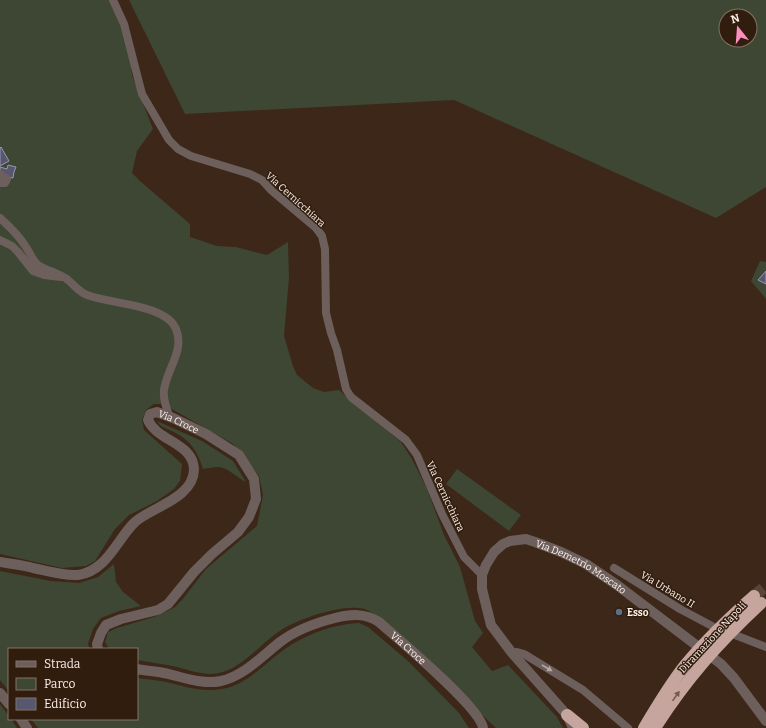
<svg xmlns="http://www.w3.org/2000/svg" width="766" height="728" viewBox="0 0 766 728" font-family="Bitter,serif">
	<rect width="100%" height="100%" fill="#3c2718"/>
	<g fill="#3e4733" fill-rule="evenodd">
		<path d="M0,0h113l17,55 2,20 21,54 -16,22 -5,22 8,8 50,43v13l27,9 19,1 31,8 21,-13 1,36 -5,58 9,30 4,9 16,13 11,4 15,-2 62,52 11,17 15,30 17,46 16,32 15,54 8,12 -11,14 20,24 16,-6 49,52 6,11h-67l-117,-111c-7,-4 -13,-9 -21,-9 -22,-2 -64,12 -81,25 -17,12 -33,32 -54,39 -19,6 -37,-4 -56,-7 -10,-2 -20,-3 -30,-5v-11h-28l-4,-7 3,-10 9,-4 40,-12 18,-9 7,-7 24,-31 51,-43 6,-31 -4,-19 -26,-32 -70,-40h-9l-8,6 -4,10 2,10 38,34 -2,17 -6,8 -17,12 -28,14 -14,14 -20,32 -9,5 -24,2 -62,-14z"/>
		<path d="M129,0h637v187l-50,31 -262,-118 -269,14zM726,16h24v24h-24z"/>
		<polygon points="760,261 766,262 766,299 751,281"/>
		<path d="M157,421l45,20 31,20 13,21c-9,-4 -17,-14 -27,-15 -5,0 -11,1 -16,2 -6,-19 -13,-29 -31,-38 -7,-3 -12,-4 -15,-10z"/>
		<polygon points="457,469 521,515 509,531 446,484"/>
		<polygon points="114,564 116,582 123,592 141,606 119,611 101,618 93,629 88,644 90,649 9,649 9,691 0,680 0,571 51,581 79,583 98,577"/>
		<path d="M359,623l9,4 40,34 51,52 10,15h-431l-7,-9h106v-41c8,1 16,2 24,3 21,4 38,12 60,8 25,-3 45,-27 64,-40 22,-15 48,-25 74,-26z"/>
		<polygon points="0,704 9,716 9,719 11,719 17,728 0,728"/>
	</g>
	<g fill="#585770" stroke="#9897b3">
		<polygon points="1,147 9,161 0,166 0,148"/>
		<polygon points="8,165 16,167 14,172 13,178 7,177 0,171 0,167 7,169"/>
		<polygon points="766,271 766,284 758,280"/>
	</g>
	<g fill="none" stroke-linecap="round" stroke-linejoin="round">
		<polyline stroke="#594538" stroke-width="12" stroke-dasharray="12 6" stroke-linecap="butt" points="754,596 766,586"/>
		<g stroke="#6d5f5c" stroke-width="8">
			<polyline points="113,0 124,24 142,94 169,140 178,149 191,156 250,174 262,180 272,191 316,228 322,236 325,249 326,313 331,333 337,350 346,389 351,397 406,440 417,455 442,514 464,557 482,575"/>
			<polyline points="0,174 7,179 5,183 0,183"/>
			<path d="M0,218c9,8 20,19 26,29 4,6 6,13 12,18 9,6 21,8 30,15 6,5 11,12 19,15 23,9 79,9 89,34 9,22 -9,39 -12,61 -1,9 2,18 6,27"/>
			<polyline points="0,240 12,246 18,252 33,271 44,275 61,277"/>
			<polyline points="614,568 680,609 712,626"/>
			<polyline points="735,635 766,647"/>
			<polyline points="512,653 517,652 524,654 583,690 628,728"/>
		</g>
		<g stroke="#6d5f5c" stroke-width="10">
			<path id="s1" d="M0,562c11,2 22,3 33,6 14,3 31,8 45,7 29,-4 39,-36 57,-53 17,-15 59,-24 59,-53 -1,-26 -37,-28 -46,-49l2,-6 7,-2 16,6 33,16 33,21 15,24 2,20 -7,18 -11,15 -26,22 -18,18 -26,32 -10,6 -37,9 -15,6 -5,8 -4,11 1,5"/>
			<path id="s2" d="M137,669c9,2 18,2 27,4 19,4 38,12 57,8 23,-5 41,-25 59,-39 16,-12 35,-19 55,-24 16,-4 30,-5 44,4 19,17 101,85 104,106"/>
			<polyline points="0,693 9,704"/>
			<polyline points="21,719 27,728"/>
			<path id="s3" d="M573,728l-6,-13 -55,-62 -21,-28 -9,-36v-14l4,-10 8,-13 9,-8 7,-3 16,-2 9,3 26,10 25,12 31,21 104,79 13,14 32,43"/>
		</g>
		<polyline stroke="#c6a59e" stroke-width="12" points="567,715 583,728"/>
		<g stroke="#c6a59e" stroke-width="12">
			<path d="M644,728c13,-22 26,-44 42,-64 21,-25 44,-47 68,-68"/>
			<path d="M655,728c31,-49 64,-86 106,-125"/>
		</g>
	</g>
	<defs><path id="oneway-solid" d="M-6-.8H1V-3.2L6.5 0L1 3.2V.8H-6Z"/></defs>
	<use fill="#b5a8a3" href="#oneway-solid" transform="translate(547 668) rotate(31)"/>
	<use fill="#745a4f" href="#oneway-solid" transform="translate(676 696) rotate(-55)"/>
	<circle fill="#5c6f8a" stroke="#311d0e" stroke-width="1.5" cx="619" cy="612" r="4"/>
	<g text-anchor="middle" stroke-width="3" stroke-linejoin="round" paint-order="stroke">
		<g font-size="10" fill="#fdf1ea" stroke="#311d0e">
			<text transform="translate(296 199) rotate(42)" y="4">Via Cernicchiara</text>
			<text dy="4" stroke="none"><textPath href="#s1" startOffset="349">Via Croce</textPath></text>
			<text transform="translate(446 496) rotate(65)" y="4">Via Cernicchiara</text>
			<text dy="4" stroke="none"><textPath href="#s3" startOffset="307">Via Demetrio Moscato</textPath></text>
			<text transform="translate(668 589) rotate(31)" y="4">Via Urbano II</text>
			<text transform="translate(712 637) rotate(-47)" y="4">Diramazione Napoli</text>
			<text dy="4" stroke="none"><textPath href="#s2" startOffset="302">Via Croce</textPath></text>
		</g>
		<g font-size="10" font-weight="bold" fill="#fdf1ea" stroke="#311d0e" text-anchor="start">
			<text x="627" y="616">Esso</text>
		</g>
	</g>
	<rect x="8" y="648" width="130" height="72" fill="#311d0e" stroke="#837266"/>
	<rect x="16" y="661" width="20" height="6" fill="#6d5f5c" stroke="#837266"/>
	<text x="44" y="668" font-size="12" fill="#fdf1ea">Strada</text>
	<rect x="16" y="678" width="20" height="12" fill="#3e4733" stroke="#837266"/>
	<text x="44" y="688" font-size="12" fill="#fdf1ea">Parco</text>
	<rect x="16" y="698" width="20" height="12" fill="#585770" stroke="#837266"/>
	<text x="44" y="708" font-size="12" fill="#fdf1ea">Edificio</text>
	<g transform="translate(738 28) rotate(343)"><circle r="19" fill="#311d0e" stroke="#837266"/>
	<path d="M0-3L7 15L0 10L-7 15Z" fill="#fe8ebe"/>
	<text y="-6" font-size="11" font-weight="bold" text-anchor="middle" fill="#fdf1ea">N</text>
	</g>
</svg>
